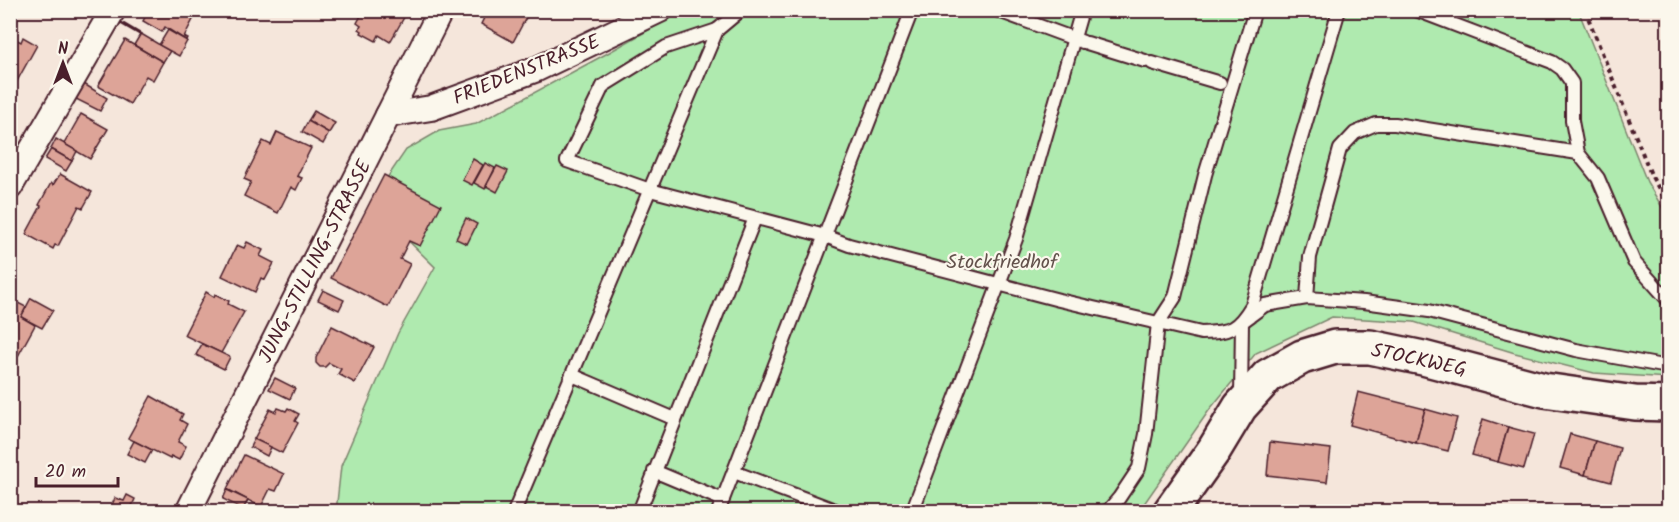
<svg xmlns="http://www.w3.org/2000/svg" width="1679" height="522" viewBox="0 0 1679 522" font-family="Kalam,sans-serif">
	<rect width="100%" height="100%" fill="#f5e6db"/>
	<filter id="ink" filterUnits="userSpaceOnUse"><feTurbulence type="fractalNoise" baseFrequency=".0167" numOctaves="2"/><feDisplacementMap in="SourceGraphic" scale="12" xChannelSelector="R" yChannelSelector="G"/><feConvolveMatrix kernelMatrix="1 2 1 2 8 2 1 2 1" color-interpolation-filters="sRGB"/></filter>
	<g filter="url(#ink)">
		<polygon fill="#afeaaf" stroke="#7c846d" stroke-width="1.5" points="682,11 1582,11 1579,12 1647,182 1668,217 1668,378 1594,373 1515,353 1414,322 1332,317 1256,353 1210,409 1139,511 336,512 341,466 398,333 435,267 370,203 406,150 439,131 476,124 606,54"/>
		<g fill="#dda498" stroke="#4a1f2b" stroke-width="1.5">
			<polygon points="149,10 198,10 184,37 188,39 187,41 165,27 162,32 143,21"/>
			<polygon points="364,10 404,10 407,12 390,42 379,35 376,41 361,33 362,31 359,29 361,26 357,23"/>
			<polygon points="488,10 530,10 513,42 481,24"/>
			<polygon points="121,22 170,51 163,62 134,45 140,35 121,24"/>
			<polygon points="168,30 187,41 179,56 159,45"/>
			<polygon points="10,36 21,42 23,37 37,45 12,90"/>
			<polygon points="125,40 163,62 153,80 146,76 130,104 98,86"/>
			<polygon points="84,84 107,98 100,111 76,99"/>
			<polygon points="314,111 335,123 329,133 308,121"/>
			<polygon points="81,114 108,129 90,159 64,144"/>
			<polygon points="308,121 329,133 323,144 302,132"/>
			<polygon points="277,132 311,148 297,176 302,178 296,190 291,187 278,213 244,196 251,182 244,179 263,141 271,145"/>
			<polygon points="56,139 77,151 72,161 51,149"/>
			<polygon points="51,149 72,161 66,171 45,159"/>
			<polygon points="473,159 483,165 472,185 462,180"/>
			<polygon points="485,163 495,168 485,189 474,183"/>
			<polygon points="497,166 508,171 497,192 486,186"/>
			<polygon points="60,174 92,192 83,208 79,206 58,246 55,245 53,249 26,234 41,206 39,205 51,183 53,185"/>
			<polygon points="384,175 441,205 420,246 409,241 400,259 410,264 388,307 331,278"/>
			<polygon points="466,218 477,224 467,244 456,239"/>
			<polygon points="247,242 263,250 260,256 274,263 265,280 261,278 255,292 222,276 237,245 244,248"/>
			<polygon points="323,290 344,300 339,310 318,300"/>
			<polygon points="206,292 214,297 215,294 229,301 228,304 244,312 221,353 184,335"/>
			<polygon points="31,298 53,310 42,328 21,317"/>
			<polygon points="10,299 26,307 21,317 35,325 18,356 10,352"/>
			<polygon points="332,326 374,347 355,383 338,374 341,369 329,363 325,367 320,367 316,363 316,358"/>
			<polygon points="202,344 230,357 224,369 196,355"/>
			<polygon points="275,378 295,388 290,399 269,389"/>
			<polygon points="1358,392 1425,409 1416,443 1350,425"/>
			<polygon points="151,396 183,414 180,420 187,424 178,442 186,446 179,460 171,456 170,459 128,438"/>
			<polygon points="278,408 286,411 288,408 299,414 295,421 298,423 282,453 254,439 270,409 276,412"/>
			<polygon points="1425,409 1457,418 1448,451 1416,443"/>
			<polygon points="1483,419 1508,427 1498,462 1472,455"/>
			<polygon points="1508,427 1534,434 1524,469 1498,462"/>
			<polygon points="1570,434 1595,441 1585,475 1560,468"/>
			<polygon points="254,439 271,447 267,456 250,447"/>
			<polygon points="134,441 152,450 145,463 127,454"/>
			<polygon points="1595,441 1620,448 1611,482 1585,475"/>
			<polygon points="1270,442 1331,449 1327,482 1267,475"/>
			<polygon points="244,455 284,474 276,491 270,489 261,507 227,489"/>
			<polygon points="1668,472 1668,497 1662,496"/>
			<polygon points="227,490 248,500 243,509 223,499"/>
			<polygon points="127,495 135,499 132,506 144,512 109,512 115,498 124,501"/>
		</g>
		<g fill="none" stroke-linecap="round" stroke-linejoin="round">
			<g stroke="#4a1f2b" stroke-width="16">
				<g id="lane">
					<polyline points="996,10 1083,42"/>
					<polyline points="1416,10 1552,62 1562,69 1572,83 1572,121 1578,153 1598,178 1634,262 1668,300"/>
					<path d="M717,30l-51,17 -63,39 -36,75 83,29 175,46 24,9 210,55 142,33c29,-1 36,-3 51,-28l87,-295"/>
					<polyline points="1087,43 1145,61"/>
					<polyline points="1152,63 1220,83"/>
					<polyline points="1307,298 1310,257 1340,149 1355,133 1376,124 1395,124 1578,153"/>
					<polyline points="572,375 675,419"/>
					<polyline points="1241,397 1242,322 1265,305 1307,298 1364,302 1429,311 1576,350 1668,367"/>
					<polyline points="654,471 723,500"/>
					<polyline points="734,472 840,512"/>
					<polyline points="514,512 717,30 741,10"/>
					<polyline points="639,512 755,218"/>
					<polyline points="718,512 912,10"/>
					<polyline points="912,512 1016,239 1082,10"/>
					<polyline points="1107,512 1119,498 1139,468 1146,434 1158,323 1175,297 1205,175 1255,10"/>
				</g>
			</g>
			<g stroke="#4a1f2b" stroke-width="28">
				<g id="street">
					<polyline points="388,115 431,108 537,69 660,10"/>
					<polyline points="10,187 113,10"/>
					<polyline points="188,512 441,10"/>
				</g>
			</g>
			<g stroke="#4a1f2b" stroke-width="38">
				<polyline id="secondary" points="1170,512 1214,450 1240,407 1268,376 1302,357 1335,347 1370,347 1423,358 1544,390 1635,403 1668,404"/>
			</g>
			<polyline stroke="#4a1f2b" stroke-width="4" stroke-dasharray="4.5 4.5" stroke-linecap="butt" points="1585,10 1652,177 1668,204"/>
			<use href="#lane" stroke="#fbf7ec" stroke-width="12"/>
			<use href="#street" stroke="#fbf7ec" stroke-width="24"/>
			<use href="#secondary" stroke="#fbf7ec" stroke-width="33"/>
		</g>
	</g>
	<g text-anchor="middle" stroke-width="4.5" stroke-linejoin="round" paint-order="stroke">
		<g font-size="20" fill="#4a1f2b" stroke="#fbf7ec">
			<text transform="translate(526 69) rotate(-22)" y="7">FRIEDENSTRASSE</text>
			<text transform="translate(314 261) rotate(-63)" y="7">JUNG-STILLING-STRASSE</text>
			<text transform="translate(1419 359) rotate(12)" y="7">STOCKWEG</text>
		</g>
		<g font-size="20" fill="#63524c" stroke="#fbf7ec">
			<text x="1002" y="268">Stockfriedhof</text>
		</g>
	</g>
	<rect width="1679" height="522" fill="none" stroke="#fbf7ec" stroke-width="36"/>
	<rect x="18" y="18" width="1643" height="486" fill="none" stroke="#4a1f2b" stroke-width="2" filter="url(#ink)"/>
	<g transform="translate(63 63)" stroke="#fbf7ec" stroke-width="4.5" paint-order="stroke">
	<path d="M0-4.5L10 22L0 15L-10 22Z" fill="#4a1f2b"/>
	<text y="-9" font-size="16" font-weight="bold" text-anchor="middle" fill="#4a1f2b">N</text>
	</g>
	<path d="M36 477v9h82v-9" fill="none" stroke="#4a1f2b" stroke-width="3"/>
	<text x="45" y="477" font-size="18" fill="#4a1f2b" stroke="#fbf7ec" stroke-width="4.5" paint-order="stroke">20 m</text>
</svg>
